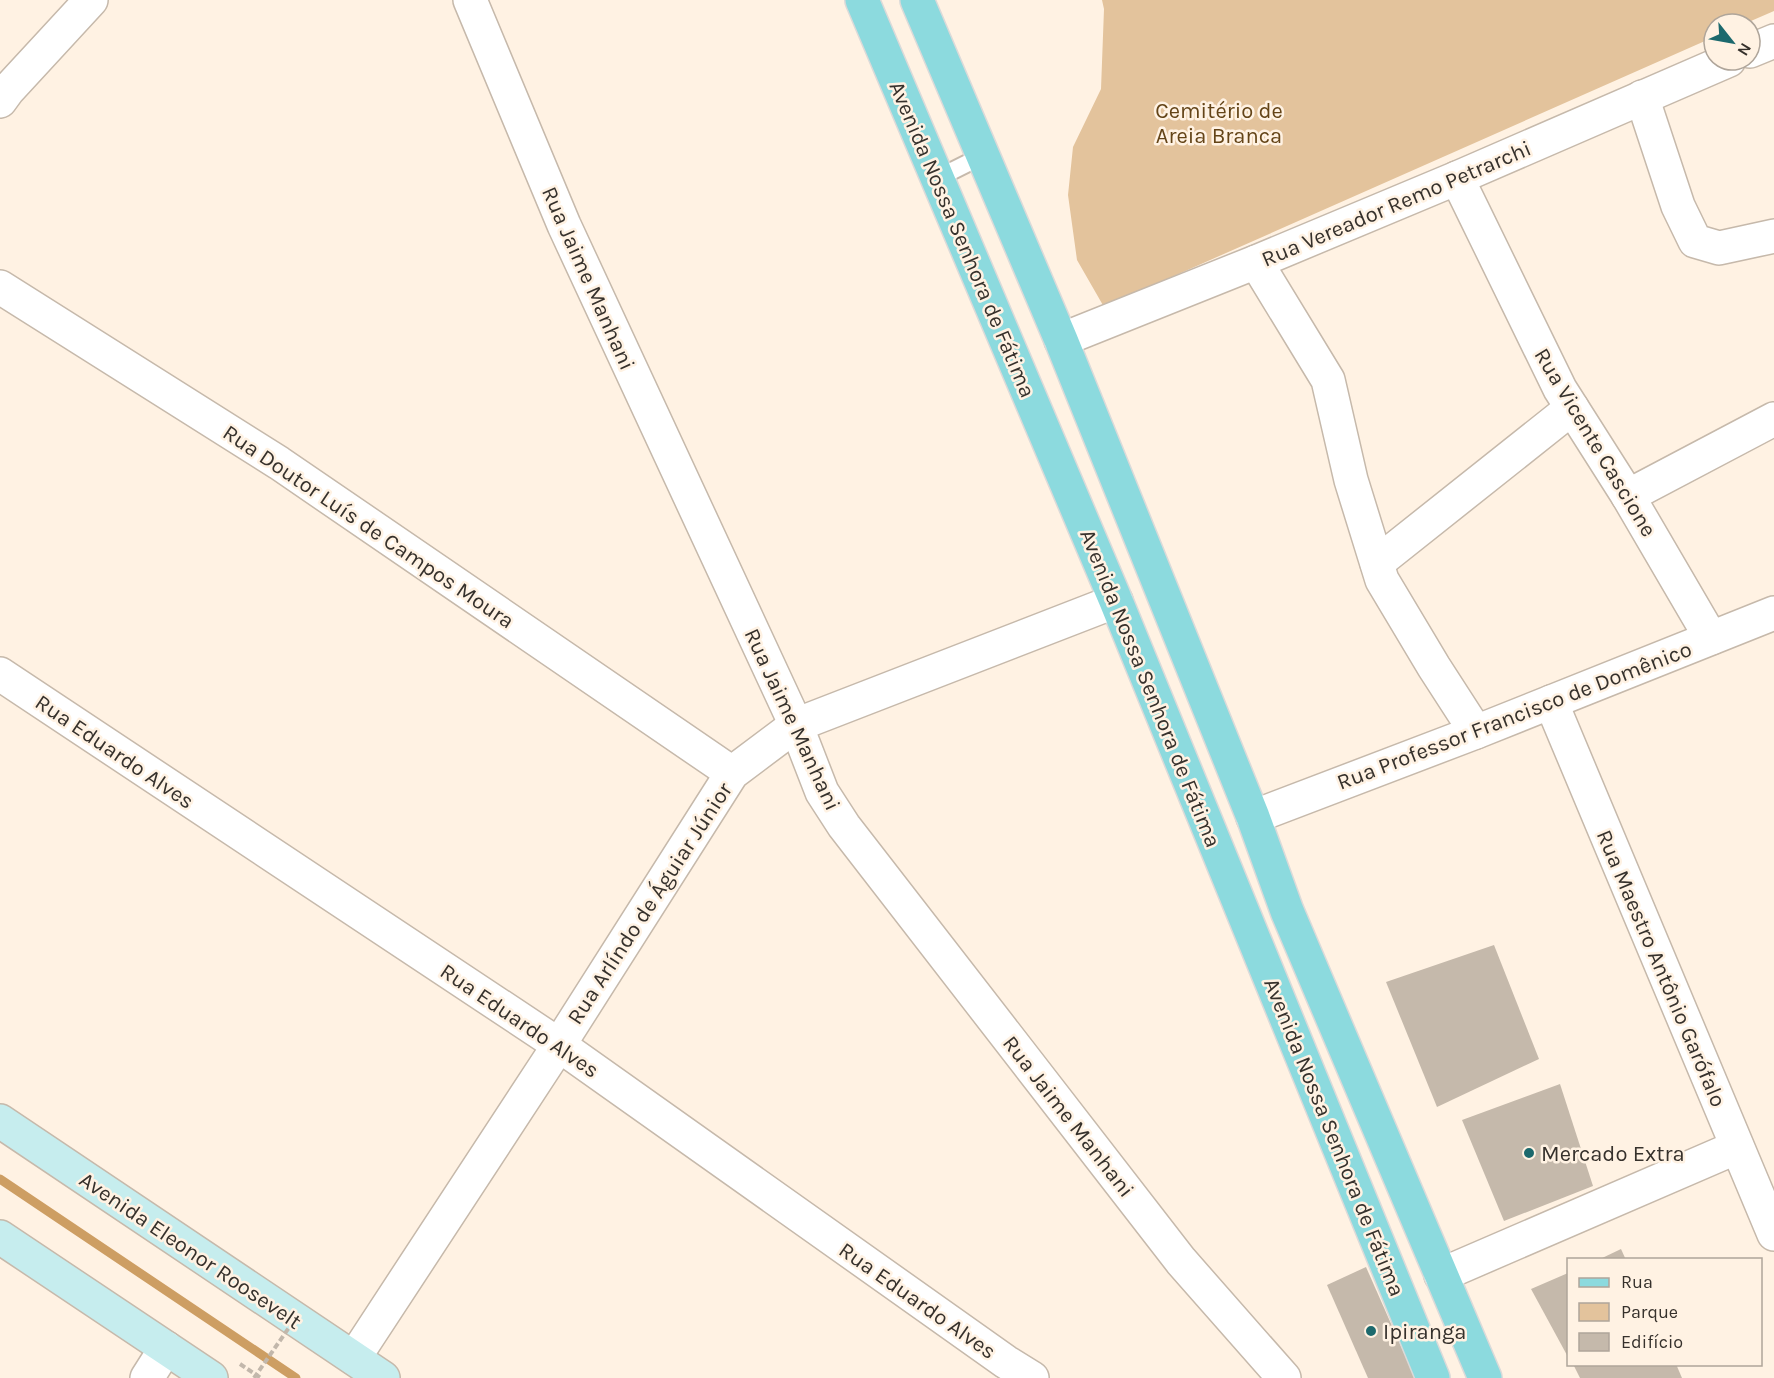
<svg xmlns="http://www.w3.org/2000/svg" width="1774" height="1378" viewBox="0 0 1774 1378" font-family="Karla,sans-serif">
	<rect width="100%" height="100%" fill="#fff2e3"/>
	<polygon fill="#e3c39c" points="1102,0 1774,0 1774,11 1744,24 1714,24 1714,37 1104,307 1077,260 1068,195 1073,147 1101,89 1104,9"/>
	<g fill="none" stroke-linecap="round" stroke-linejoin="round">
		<polyline stroke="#cd9e63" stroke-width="9" points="0,1179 296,1378"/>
	</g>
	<g fill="#c5b9ab">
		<polygon points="1494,945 1539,1059 1437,1107 1386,982"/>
		<polygon points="1560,1084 1593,1186 1504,1221 1462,1120"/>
		<polygon points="1621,1249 1626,1260 1598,1260"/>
		<polygon points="1366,1267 1415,1378 1368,1378 1327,1285"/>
		<polygon points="1568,1273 1568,1357 1531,1289"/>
		<polygon points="1573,1364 1676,1364 1682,1378 1580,1378"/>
	</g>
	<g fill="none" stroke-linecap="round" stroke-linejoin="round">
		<g stroke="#c6b9ab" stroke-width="20">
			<polyline id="lane" points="938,178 984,155"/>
		</g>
		<g stroke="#c6b9ab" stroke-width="36">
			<g id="street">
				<polyline points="470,0 564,225 796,725 822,792 844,826 1181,1261 1284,1378"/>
				<polyline points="1750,51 1774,41"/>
				<polyline points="1642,97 1678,206 1695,241 1719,248 1774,236"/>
				<polyline points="0,101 8,90 91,0"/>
				<polyline points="1457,178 1560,389 1628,496 1711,638"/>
				<polyline points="1256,262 1328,380 1351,480 1382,580 1434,667 1476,732"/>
				<polyline points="0,287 279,463 732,773"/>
				<polyline points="1061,340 1256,262 1457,178 1729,60"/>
				<polyline points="1628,496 1774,419"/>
				<polyline points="1377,563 1572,408"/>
				<polyline points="0,674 559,1045 1006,1362 1032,1378"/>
				<polyline points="1551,702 1774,1234"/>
				<polyline points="1253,817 1476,732 1774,613"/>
				<polyline points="1441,1275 1737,1147"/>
				<polyline points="354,1358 559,1045 732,773 796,725 1116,601"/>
				<polyline points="147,1378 166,1348"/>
			</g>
		</g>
		<g stroke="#c6b9ab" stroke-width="36">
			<g id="secondary">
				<polyline points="0,1121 383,1378"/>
				<polyline points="0,1237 211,1378"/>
			</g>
		</g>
		<g stroke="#dbdad9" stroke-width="36">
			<g id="primary">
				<polyline points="862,0 1116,601 1433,1378"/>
				<polyline points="917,0 1061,340 1253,817 1287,911 1485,1378"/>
			</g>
		</g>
		<polyline stroke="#c2b7ab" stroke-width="4" stroke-dasharray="6 3" stroke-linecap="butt" points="240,1364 261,1378"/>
		<use href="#lane" stroke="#fff" stroke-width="16"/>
		<use href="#street" stroke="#fff" stroke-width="33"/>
		<use href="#secondary" stroke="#c6edee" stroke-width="33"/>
		<use href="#primary" stroke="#8cdade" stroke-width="33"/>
		<polyline stroke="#c2b7ab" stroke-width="4" stroke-dasharray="6 3" stroke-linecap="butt" points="254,1378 295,1319"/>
	</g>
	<g fill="#1c696d" stroke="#fff2e3" stroke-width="2">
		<circle cx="1529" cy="1153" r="6"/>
		<circle cx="1371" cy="1331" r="6"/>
	</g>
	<g text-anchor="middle" stroke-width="5" stroke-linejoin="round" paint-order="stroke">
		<g font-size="22" fill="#644417" stroke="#fff2e3">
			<text x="1219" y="118">Cemitério de<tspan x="1219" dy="25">Areia Branca</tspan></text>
		</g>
		<g font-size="22" fill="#36312c" stroke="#fff2e3">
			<text transform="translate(1396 203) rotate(-23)" y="8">Rua Vereador Remo Petrarchi</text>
			<text transform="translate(963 239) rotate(67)" y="8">Avenida Nossa Senhora de Fátima</text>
			<text transform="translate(589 278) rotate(66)" y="8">Rua Jaime Manhani</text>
			<text transform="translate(1596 442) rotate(59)" y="8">Rua Vicente Cascione</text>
			<text transform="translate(369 526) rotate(34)" y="8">Rua Doutor Luís de Campos Moura</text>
			<text transform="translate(1151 688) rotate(68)" y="8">Avenida Nossa Senhora de Fátima</text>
			<text transform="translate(1514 715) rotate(-21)" y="8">Rua Professor Francisco de Domênico</text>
			<text transform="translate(793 719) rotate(65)" y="8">Rua Jaime Manhani</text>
			<text transform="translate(115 751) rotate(34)" y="8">Rua Eduardo Alves</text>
			<text transform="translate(649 903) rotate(-57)" y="8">Rua Arlíndo de Águiar Júnior</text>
			<text transform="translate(1662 968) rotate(67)" y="8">Rua Maestro Antônio Garófalo</text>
			<text transform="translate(520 1020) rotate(34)" y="8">Rua Eduardo Alves</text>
			<text transform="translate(1069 1116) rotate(52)" y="8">Rua Jaime Manhani</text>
			<text transform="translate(1335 1137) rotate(68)" y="8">Avenida Nossa Senhora de Fátima</text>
			<text transform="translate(191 1250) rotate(34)" y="8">Avenida Eleonor Roosevelt</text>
			<text transform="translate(918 1300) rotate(35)" y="8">Rua Eduardo Alves</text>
		</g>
		<g font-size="22" fill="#36312c" stroke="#fff2e3" text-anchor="start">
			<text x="1541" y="1161">Mercado Extra</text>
			<text x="1383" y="1339">Ipiranga</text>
		</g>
	</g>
	<rect x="1567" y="1258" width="195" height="108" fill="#fff2e3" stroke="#afa59a" stroke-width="1.5"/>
	<rect x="1579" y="1278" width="30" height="9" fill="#8cdade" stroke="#afa59a" stroke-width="1.5"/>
	<text x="1621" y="1288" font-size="18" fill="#36312c">Rua</text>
	<rect x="1579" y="1303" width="30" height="18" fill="#e3c39c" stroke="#afa59a" stroke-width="1.5"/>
	<text x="1621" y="1318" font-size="18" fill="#36312c">Parque</text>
	<rect x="1579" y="1333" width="30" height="18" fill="#c5b9ab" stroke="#afa59a" stroke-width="1.5"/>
	<text x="1621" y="1348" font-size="18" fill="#36312c">Edifício</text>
	<g transform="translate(1732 42) rotate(121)"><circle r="28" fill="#fff2e3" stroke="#afa59a" stroke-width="1.5"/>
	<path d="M0-4.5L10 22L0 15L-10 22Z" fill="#1c696d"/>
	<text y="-9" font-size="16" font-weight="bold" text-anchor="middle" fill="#36312c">N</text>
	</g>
</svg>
